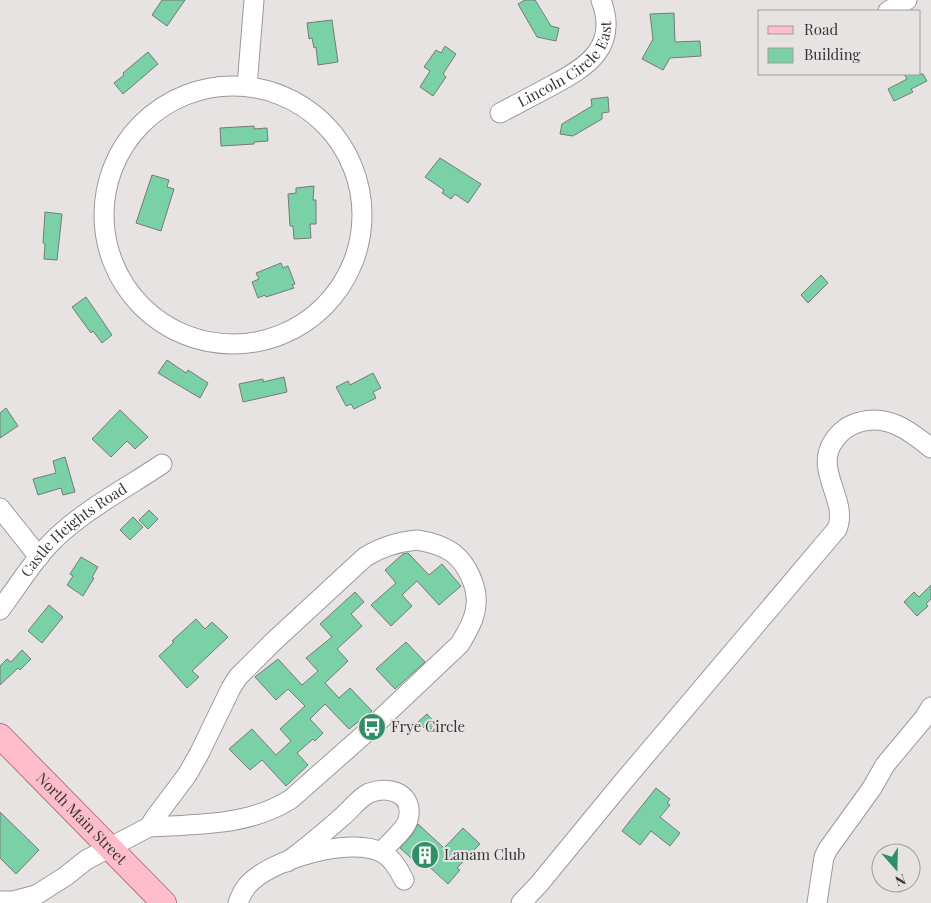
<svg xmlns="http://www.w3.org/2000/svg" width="931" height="903" viewBox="0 0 931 903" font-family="'Playfair Display',serif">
	<rect width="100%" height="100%" fill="#e7e3e3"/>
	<g fill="#7bd1a7" stroke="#777a78">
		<polygon points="162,0 185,0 167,26 152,15"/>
		<polygon points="525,0 535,0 551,26 559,28 556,41 537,37 518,4"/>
		<polygon points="674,13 675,42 700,41 701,56 670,58 663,70 642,59 653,39 650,14"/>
		<polygon points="332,20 338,62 318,65 316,47 314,48 312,38 309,39 307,23"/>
		<polygon points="445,46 456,54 443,74 446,77 433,96 420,87 430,71 424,67 436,50 441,53"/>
		<polygon points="148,52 158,64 123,94 114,83 124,75 123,73"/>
		<polygon points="904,74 923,74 927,81 911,89 913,92 894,101 888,89 907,79"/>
		<polygon points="608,97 609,112 602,113 602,119 573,136 560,134 562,124 592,106 591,99"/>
		<polygon points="254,126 254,129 267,128 268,141 254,142 254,144 221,146 220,128"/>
		<polygon points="440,158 481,184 468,203 455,194 451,199 442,193 444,190 425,177"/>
		<polygon points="152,175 169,180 167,187 174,189 161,231 136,223"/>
		<polygon points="314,186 313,200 316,200 316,224 310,224 311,238 294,239 293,226 290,226 288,194 296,193 296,188"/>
		<polygon points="45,212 62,214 57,260 44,259 45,244 43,243"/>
		<polygon points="281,263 283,268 288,266 295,284 292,285 294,288 266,297 265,295 258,298 252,282 259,279 256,273"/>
		<polygon points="821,275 828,283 808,303 801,295"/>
		<polygon points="86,297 112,335 102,343 93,331 91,333 72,307"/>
		<polygon points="167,360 186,373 188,370 208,383 200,398 158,373"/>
		<polygon points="373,373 381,388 373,392 376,398 354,409 351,404 346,406 336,387 348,381 350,385"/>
		<polygon points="284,377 287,392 243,402 239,384 263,379 263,382"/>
		<polygon points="6,408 18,426 0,438 0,413"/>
		<polygon points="120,410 148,437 135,449 127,441 111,457 92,439"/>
		<polygon points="65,457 75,492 63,495 61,488 38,495 33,479 56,473 53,461"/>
		<polygon points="149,510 158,519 148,529 139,520"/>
		<polygon points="133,517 143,527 130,540 120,530"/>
		<polygon points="408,553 429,575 442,564 461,586 439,605 417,581 402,595 412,606 391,626 371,605 396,583 385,570 403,554"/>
		<polygon points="81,557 98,567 92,577 94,578 83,596 67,585 73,576 70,574"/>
		<polygon points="931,585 931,599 926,604 928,606 917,616 904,602 914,592 919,597"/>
		<polygon points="355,592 364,602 351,614 362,626 337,649 348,661 325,683 339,698 350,688 372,711 349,729 325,704 310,719 323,733 315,741 313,739 297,753 308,765 286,786 262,760 250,770 229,749 252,729 276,755 291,741 280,729 305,706 288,689 276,700 255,677 278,659 302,685 318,671 306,658 332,637 320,624"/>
		<polygon points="49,605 63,617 42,643 28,631"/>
		<polygon points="196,619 205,629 212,622 228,637 192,671 199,677 187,688 159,656 174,642 172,641"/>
		<polygon points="406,642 425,662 395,689 376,669"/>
		<polygon points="22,650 31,659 20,670 18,668 0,685 0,666 7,659 11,662"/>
		<polygon points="427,714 436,724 428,732 418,722"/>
		<polygon points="656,788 670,799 667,803 670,805 660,817 680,833 670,846 651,831 640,845 622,831"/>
		<polygon points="0,812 39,850 16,874 0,858"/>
		<polygon points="418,824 444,848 463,828 480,844 457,868 460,870 448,884 424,862 420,866 400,848 412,835"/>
	</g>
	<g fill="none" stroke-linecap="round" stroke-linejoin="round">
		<g stroke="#9c9999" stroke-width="21">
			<g id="minor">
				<polyline points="888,11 907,0"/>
				<circle cx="233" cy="215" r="129"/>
				<polyline points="247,86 254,0"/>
				<path id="s1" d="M500,113c17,-9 34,-18 51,-27 36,-19 68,-39 50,-86"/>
				<polyline points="0,508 39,557"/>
				<path d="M417,540c13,2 25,5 36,13 14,11 25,34 23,52 -1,14 -9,27 -16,39l-91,86 -78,69c-42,27 -93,25 -142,28l5,-8 33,-44 12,-21 32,-66 7,-11 35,-35 92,-85c16,-10 32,-15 52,-17z"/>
				<path id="s2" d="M0,610c15,-20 29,-43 46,-62 29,-33 79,-59 116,-84"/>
				<path d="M287,862c20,-15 38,-30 56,-46 9,-8 16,-18 26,-23 21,-8 46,1 39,27 -3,10 -20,24 -27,32"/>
				<polyline points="0,901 13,901 36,895 66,876 86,860 149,827"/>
				<path d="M238,903c2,-6 5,-12 9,-17 21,-26 105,-51 136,-33 10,6 16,17 21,27"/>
				<path d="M521,903l18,-19 83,-101 215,-254c12,-28 -23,-58 -4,-87 7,-11 15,-17 27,-20 28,-8 50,9 71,26"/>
				<polyline points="817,903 824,857 828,849 872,788 885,765 925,717 931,707"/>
			</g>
		</g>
		<g stroke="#b87180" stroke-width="26">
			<g id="major">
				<path id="s3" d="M0,736l164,167"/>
			</g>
		</g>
		<use href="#minor" stroke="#fff" stroke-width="19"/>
		<use href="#major" stroke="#febdcb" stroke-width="24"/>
	</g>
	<defs>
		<g id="bus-disc" transform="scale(1.4375)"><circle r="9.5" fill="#308f67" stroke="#e7e3e3"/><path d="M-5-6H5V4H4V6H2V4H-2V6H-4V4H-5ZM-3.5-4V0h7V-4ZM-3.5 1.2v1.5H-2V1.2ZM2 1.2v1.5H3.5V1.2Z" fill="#fff"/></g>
		<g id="building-disc" transform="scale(1.4375)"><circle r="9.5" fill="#308f67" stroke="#e7e3e3"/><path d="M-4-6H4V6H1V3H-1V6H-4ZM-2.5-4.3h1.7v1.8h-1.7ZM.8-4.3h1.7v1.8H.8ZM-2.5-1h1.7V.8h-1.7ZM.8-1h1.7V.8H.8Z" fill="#fff"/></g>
	</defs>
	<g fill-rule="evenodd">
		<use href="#bus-disc" x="372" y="727"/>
		<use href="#building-disc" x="425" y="855"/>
	</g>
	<g text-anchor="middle" stroke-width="4" stroke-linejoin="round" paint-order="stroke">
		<g font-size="15" fill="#373636" stroke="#e7e3e3">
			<text dy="5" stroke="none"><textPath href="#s1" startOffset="85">Lincoln Circle East</textPath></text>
			<text dy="5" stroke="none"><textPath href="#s2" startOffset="110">Castle Heights Road</textPath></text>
			<text dy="5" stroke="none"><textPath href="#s3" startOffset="116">North Main Street</textPath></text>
		</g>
		<g font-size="15" fill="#373636" stroke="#e7e3e3" text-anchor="start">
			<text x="391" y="732">Frye Circle</text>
			<text x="444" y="860">Lanam Club</text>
		</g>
	</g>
	<rect x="758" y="10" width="162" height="65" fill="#e7e3e3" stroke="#a19e9e"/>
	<rect x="768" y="26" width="25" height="8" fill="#febdcb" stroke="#a19e9e"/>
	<text x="804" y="35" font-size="15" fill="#373636">Road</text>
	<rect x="768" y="48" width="25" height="15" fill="#7bd1a7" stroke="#a19e9e"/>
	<text x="804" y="60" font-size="15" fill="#373636">Building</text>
	<g transform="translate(896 868) rotate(160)"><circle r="24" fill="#e7e3e3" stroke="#a19e9e"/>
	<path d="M0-4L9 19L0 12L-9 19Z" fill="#308f67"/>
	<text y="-8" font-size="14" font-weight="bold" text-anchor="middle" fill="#373636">N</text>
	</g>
</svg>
